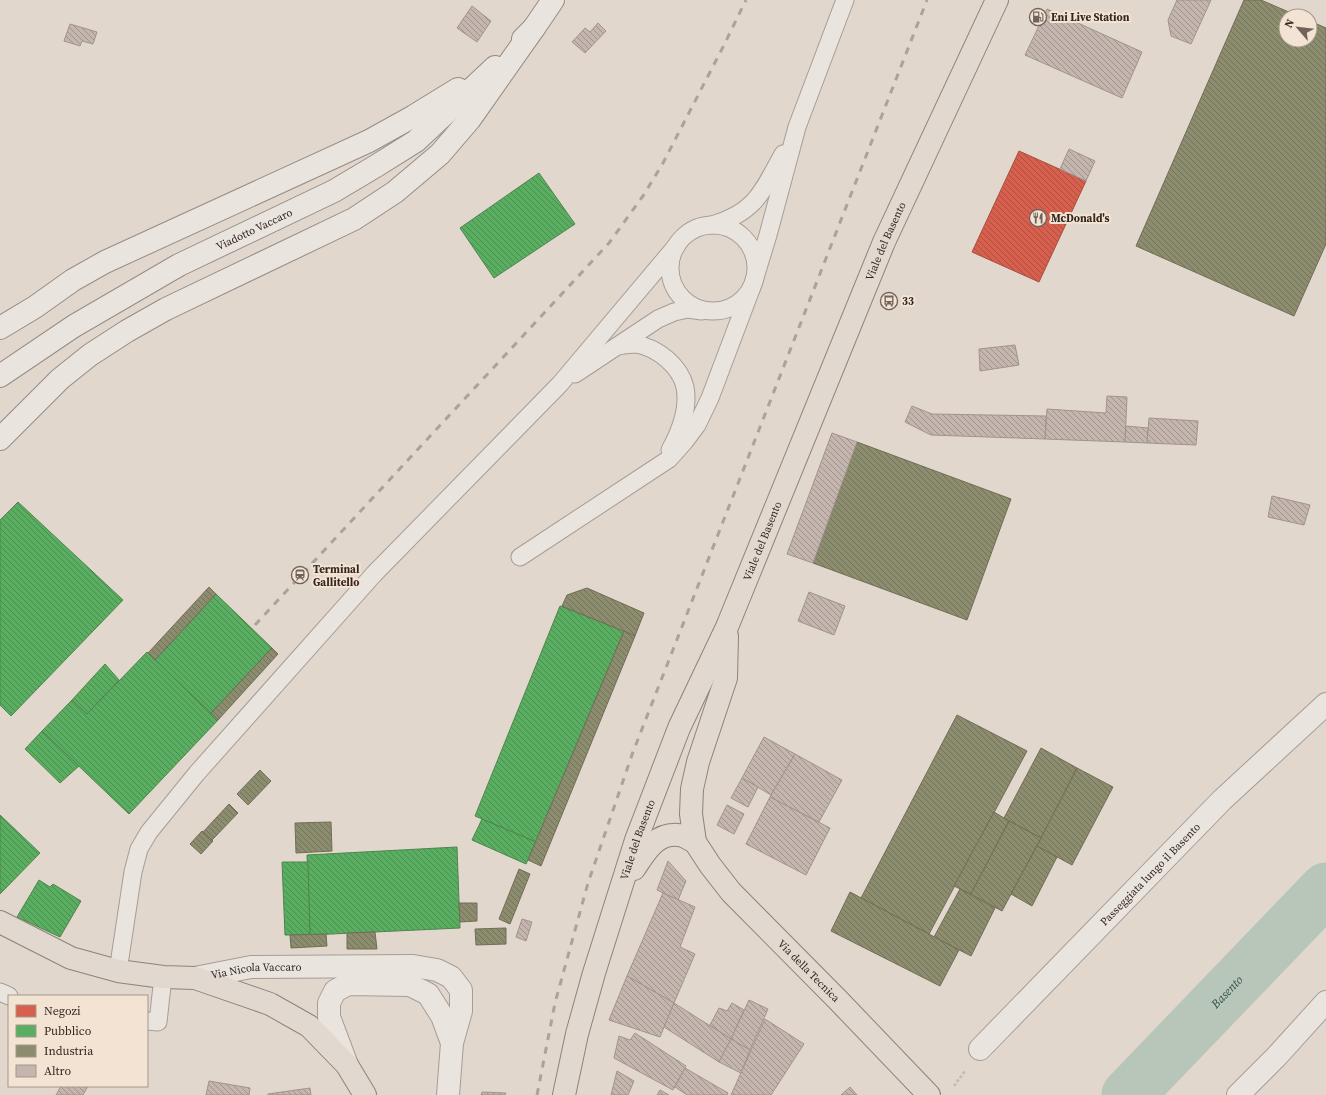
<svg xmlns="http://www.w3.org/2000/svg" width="1326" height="1095" viewBox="0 0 1326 1095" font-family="'Source Serif 4',serif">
	<defs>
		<pattern id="shops-back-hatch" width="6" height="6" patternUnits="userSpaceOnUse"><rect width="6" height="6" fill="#d6604d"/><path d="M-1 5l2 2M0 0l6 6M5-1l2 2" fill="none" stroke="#ae4f3f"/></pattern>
		<pattern id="public-back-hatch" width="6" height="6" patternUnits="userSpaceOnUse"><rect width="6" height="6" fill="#5aae61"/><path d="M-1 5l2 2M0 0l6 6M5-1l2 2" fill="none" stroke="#4b8d4f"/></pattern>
		<pattern id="industry-back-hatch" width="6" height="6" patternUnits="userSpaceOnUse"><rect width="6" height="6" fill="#8c8c6e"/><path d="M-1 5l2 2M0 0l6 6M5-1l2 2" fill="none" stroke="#73725a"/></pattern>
		<pattern id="building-back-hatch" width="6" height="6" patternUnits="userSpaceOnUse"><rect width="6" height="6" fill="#c4b5ae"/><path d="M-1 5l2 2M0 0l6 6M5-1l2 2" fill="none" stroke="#a0938d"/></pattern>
	</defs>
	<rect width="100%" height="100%" fill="#e1d7cd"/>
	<polygon fill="url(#shops-back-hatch)" stroke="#a54e3f" points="1019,151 1086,181 1039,282 972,252"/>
	<g fill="url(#public-back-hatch)" stroke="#4f854d">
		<polygon points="539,173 575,224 494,278 460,228"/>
		<polygon points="18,502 123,600 11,716 0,705 0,520"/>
		<polygon points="216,594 272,648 211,713 155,660"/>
		<polygon points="560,606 624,631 536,842 475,816"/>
		<polygon points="147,652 218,720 129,814 42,731 72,700 87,714"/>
		<polygon points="105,664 119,680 87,714 72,700"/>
		<polygon points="42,731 79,766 60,783 25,749"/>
		<polygon points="0,815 40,853 0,894"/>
		<polygon points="482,819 536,842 526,864 472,840"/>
		<polygon points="457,847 460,928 310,935 307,855"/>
		<polygon points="282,862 308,862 310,935 285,935"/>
		<polygon points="39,880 50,887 53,884 81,901 60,937 17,917"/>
	</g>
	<g fill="url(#industry-back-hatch)" stroke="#726d56">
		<polygon points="1244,0 1261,0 1298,16 1286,16 1286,40 1310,40 1310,21 1326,28 1326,244 1294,316 1136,246"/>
		<polygon points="857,442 1011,499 967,620 813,563"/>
		<polygon points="209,587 216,594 155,660 148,653"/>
		<polygon points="587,588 644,613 635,636 562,606 567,595"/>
		<polygon points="624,631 635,636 541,866 528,860"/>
		<polygon points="272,648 278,654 218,720 211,713"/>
		<polygon points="957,715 1027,751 929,934 861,898"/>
		<polygon points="1041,748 1077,768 1041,838 1004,818"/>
		<polygon points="1077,768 1113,787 1072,865 1037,846"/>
		<polygon points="260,770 271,781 248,805 237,794"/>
		<polygon points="229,804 238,813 212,840 203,832"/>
		<polygon points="994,812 1009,821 971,894 954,886"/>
		<polygon points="1009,821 1041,838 1002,911 971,894"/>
		<polygon points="331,822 332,851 296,853 295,823"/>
		<polygon points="202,831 213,841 201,854 190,844"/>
		<polygon points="1037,846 1057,857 1032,906 1011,894"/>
		<polygon points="519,869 530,874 510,924 499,919"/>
		<polygon points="960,889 995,908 971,956 934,937"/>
		<polygon points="850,892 959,950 940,986 831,931"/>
		<polygon points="459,903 477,903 477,921 460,922"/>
		<polygon points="506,928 506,944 476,945 475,929"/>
		<polygon points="375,932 377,949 347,949 347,933"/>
		<polygon points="326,934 327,946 291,948 290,935"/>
	</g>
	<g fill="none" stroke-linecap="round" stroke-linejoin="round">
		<path stroke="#b8c5b9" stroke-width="53" id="s1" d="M1128,1095l198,-206"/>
	</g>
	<g fill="url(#building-back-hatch)" stroke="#a1938d">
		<polygon points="1177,0 1211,0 1191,44 1171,36 1168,20"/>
		<polygon points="472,6 491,21 477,42 457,28"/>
		<polygon points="1047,9 1142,52 1122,98 1025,55"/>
		<polygon points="598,23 606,31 585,53 572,42 585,28 590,32"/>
		<polygon points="70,24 97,32 93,44 82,41 80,46 64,41"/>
		<polygon points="1069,149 1095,161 1086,181 1060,169"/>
		<polygon points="1015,345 1019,365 980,371 979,349"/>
		<polygon points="1107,396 1127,397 1125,442 1045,439 1047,409 1106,413"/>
		<polygon points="912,406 932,414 1046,416 1045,439 931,435 905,422"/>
		<polygon points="1149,418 1198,421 1196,445 1147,443"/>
		<polygon points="1126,426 1148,428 1147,443 1125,442"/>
		<polygon points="832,433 857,442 813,563 787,554"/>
		<polygon points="1272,496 1310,505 1304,525 1268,517"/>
		<polygon points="809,592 845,606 834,635 798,621"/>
		<polygon points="764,737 795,754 771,795 742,778"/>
		<polygon points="795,754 842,780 819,822 770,797"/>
		<polygon points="742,778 758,787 748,807 731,798"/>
		<polygon points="770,797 830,828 806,875 746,844"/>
		<polygon points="727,805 744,814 734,834 717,825"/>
		<polygon points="668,861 686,881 678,900 657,890"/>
		<polygon points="663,893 695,907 680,947 695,954 674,1003 627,976"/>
		<polygon points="522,919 532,922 526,941 516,937"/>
		<polygon points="627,976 674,1003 660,1037 609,1020"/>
		<polygon points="749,1000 768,1009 750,1050 731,1039"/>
		<polygon points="674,1003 731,1039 719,1062 664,1027"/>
		<polygon points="732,1003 744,1010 731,1039 710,1025 719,1008 727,1011"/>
		<polygon points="765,1019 804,1044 771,1095 731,1095"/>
		<polygon points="635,1033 686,1066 673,1090 614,1058 619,1036 630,1040"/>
		<polygon points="731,1039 750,1050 741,1073 719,1062"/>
		<polygon points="685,1068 728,1093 727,1095 687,1095 675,1087"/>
		<polygon points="617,1071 634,1081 628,1095 611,1095"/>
		<polygon points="209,1081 250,1088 249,1095 206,1095"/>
		<polygon points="61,1086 88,1086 83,1095 56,1095"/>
		<polygon points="850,1087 857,1095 841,1095"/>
		<polygon points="310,1088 311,1095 268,1095 268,1094"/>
		<polygon points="660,1090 669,1095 657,1095"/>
		<polygon points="482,1092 506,1093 505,1095 481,1095"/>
	</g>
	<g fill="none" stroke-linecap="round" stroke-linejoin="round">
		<g stroke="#a69d96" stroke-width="19">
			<g id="service">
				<path d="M712,225c44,-13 50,-33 71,-71"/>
				<circle cx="713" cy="268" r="43"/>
				<path d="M618,346c6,-1 13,-2 18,-2 22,4 44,22 49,43 4,21 -5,45 -15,63"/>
				<polyline points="575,374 658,319 674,312 688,309 702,311"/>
				<polyline points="520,557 669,459 685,441 697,425 710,398 753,284 768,235 797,127 845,0"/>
				<polyline points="118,971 133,872 139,849 149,832 197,773 374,574 560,384 677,245"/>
				<polyline points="0,992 9,996"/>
				<polyline points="147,1021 158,1022 163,977"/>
			</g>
		</g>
		<g stroke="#a69d96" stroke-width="24">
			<g id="pedestrian">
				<path id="s2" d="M980,1049l242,-249 104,-96"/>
				<polyline points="1238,1095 1276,1057 1326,1002"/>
			</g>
		</g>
		<g stroke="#a69d96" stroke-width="24">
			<g id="minor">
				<path id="s3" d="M195,978l56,-11 162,-1 24,4 14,7 10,13v21l-9,32"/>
				<polyline points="347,1065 329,1017 329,1003 335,991 348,984 410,985 428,994 442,1016 452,1043 448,1095"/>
			</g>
		</g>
		<g stroke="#968c86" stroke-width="24">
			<g id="secondary">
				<polyline points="523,39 534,28 553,0"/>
				<polyline points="0,328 35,307 73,280 105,262 369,141 414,116 458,89"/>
				<path id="s4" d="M0,376l74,-50 105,-61 155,-74 42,-25 40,-25 79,-74"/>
				<polyline points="0,439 60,379 90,355 127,331 166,309 354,219 395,192 440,154 470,119 534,28"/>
			</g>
		</g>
		<g stroke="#8c837c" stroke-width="24">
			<g id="primary">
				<path id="s5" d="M727,636l-1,42 -28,84 -6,27 -1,25 4,28 15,23 21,27 106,107 92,96"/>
				<path d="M634,869c11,-16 21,-36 44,-34 6,0 12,5 17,7"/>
				<polyline points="0,922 71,958 118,971 163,977 195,978 270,1004 309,1026 347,1065 365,1095"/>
				<path id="s6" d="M564,1095l13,-61 17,-61 42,-133 43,-112 48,-101 157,-385 113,-242"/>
			</g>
		</g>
		<polyline stroke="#c2bbb5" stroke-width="2.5" stroke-dasharray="3 2" stroke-linecap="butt" points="954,1086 965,1071"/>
		<use href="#service" stroke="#eae4de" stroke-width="17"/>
		<use href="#pedestrian" stroke="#eae4de" stroke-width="22"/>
		<use href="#minor" stroke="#eae4de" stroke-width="22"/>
		<use href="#secondary" stroke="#eae4de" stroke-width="22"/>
		<use href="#primary" stroke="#e1d8d0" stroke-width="22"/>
		<g stroke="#a9a39e" stroke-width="3" stroke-dasharray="7 7" stroke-linecap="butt">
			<polyline points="255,625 609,243 643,196 663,163 723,47 746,0"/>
			<polyline points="537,1095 555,1003 588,883 633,752 927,0"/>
		</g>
	</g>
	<defs>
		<g id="fuel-ring" transform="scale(0.9)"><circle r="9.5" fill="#f2e3d3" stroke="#71635c" stroke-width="1.5"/><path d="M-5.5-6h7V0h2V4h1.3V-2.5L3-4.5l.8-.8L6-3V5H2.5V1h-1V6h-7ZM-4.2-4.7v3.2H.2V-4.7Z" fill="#71635c"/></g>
		<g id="restaurant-ring" transform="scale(0.9)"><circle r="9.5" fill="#f2e3d3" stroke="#71635c" stroke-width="1.5"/><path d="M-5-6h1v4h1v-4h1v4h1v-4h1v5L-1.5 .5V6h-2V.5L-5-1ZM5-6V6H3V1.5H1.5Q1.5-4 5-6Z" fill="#71635c"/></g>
		<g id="bus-ring" transform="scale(0.9)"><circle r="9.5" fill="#f2e3d3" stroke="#71635c" stroke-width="1.5"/><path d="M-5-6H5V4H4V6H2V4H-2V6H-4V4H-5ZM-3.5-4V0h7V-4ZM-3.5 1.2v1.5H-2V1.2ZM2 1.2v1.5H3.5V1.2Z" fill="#71635c"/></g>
		<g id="station-ring" transform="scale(0.9)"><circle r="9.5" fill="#f2e3d3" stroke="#71635c" stroke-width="1.5"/><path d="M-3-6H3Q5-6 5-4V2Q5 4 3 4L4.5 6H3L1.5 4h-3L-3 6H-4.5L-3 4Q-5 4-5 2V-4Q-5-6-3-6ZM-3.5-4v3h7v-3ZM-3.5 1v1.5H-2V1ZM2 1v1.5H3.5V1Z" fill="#71635c"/></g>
	</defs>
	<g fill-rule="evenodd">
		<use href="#fuel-ring" x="1038" y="17"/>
		<use href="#restaurant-ring" x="1038" y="218"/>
		<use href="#bus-ring" x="889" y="301"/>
		<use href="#station-ring" x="300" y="575"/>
	</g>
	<g text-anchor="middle" stroke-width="4" stroke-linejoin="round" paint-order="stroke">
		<g font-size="11" font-weight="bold" fill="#34251f" stroke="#f2e3d3" text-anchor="start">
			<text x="1051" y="21">Eni Live Station</text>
			<text x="1051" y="222">McDonald's</text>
			<text x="902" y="305">33</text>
			<text x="313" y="573">Terminal<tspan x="313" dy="13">Gallitello</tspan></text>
		</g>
		<g font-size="11" fill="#34251f" stroke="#f2e3d3">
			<text dy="4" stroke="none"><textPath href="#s4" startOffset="294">Viadotto Vaccaro</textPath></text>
			<text dy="4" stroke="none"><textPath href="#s6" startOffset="914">Viale del Basento</textPath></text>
			<text dy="4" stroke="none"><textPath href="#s6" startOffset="590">Viale del Basento</textPath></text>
			<text dy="4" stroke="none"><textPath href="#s6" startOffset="266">Viale del Basento</textPath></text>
			<text dy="4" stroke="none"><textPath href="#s2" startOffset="244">Passeggiata lungo il Basento</textPath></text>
			<text dy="4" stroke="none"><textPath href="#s3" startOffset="62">Via Nicola Vaccaro</textPath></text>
			<text dy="4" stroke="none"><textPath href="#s5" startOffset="384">Via della Tecnica</textPath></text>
		</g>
		<g font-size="12" font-style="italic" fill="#305249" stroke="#f2e3d3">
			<text dy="4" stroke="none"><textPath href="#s1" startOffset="143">Basento</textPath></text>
		</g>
	</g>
	<rect x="8" y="995" width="140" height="92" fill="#f2e3d3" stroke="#a6978b"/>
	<rect x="16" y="1005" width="20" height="12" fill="#d6604d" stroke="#a6978b"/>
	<text x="44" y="1015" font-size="12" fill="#34251f">Negozi</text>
	<rect x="16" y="1025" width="20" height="12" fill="#5aae61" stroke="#a6978b"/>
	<text x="44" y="1035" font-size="12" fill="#34251f">Pubblico</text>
	<rect x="16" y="1045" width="20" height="12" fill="#8c8c6e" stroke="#a6978b"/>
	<text x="44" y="1055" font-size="12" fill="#34251f">Industria</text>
	<rect x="16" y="1065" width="20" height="12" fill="#c4b5ae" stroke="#a6978b"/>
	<text x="44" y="1075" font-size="12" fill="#34251f">Altro</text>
	<g transform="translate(1298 28) rotate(298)"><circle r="19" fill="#f2e3d3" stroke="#a6978b"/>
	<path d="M0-3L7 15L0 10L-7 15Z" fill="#71635c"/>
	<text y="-6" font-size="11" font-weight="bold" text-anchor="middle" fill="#34251f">N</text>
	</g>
</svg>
